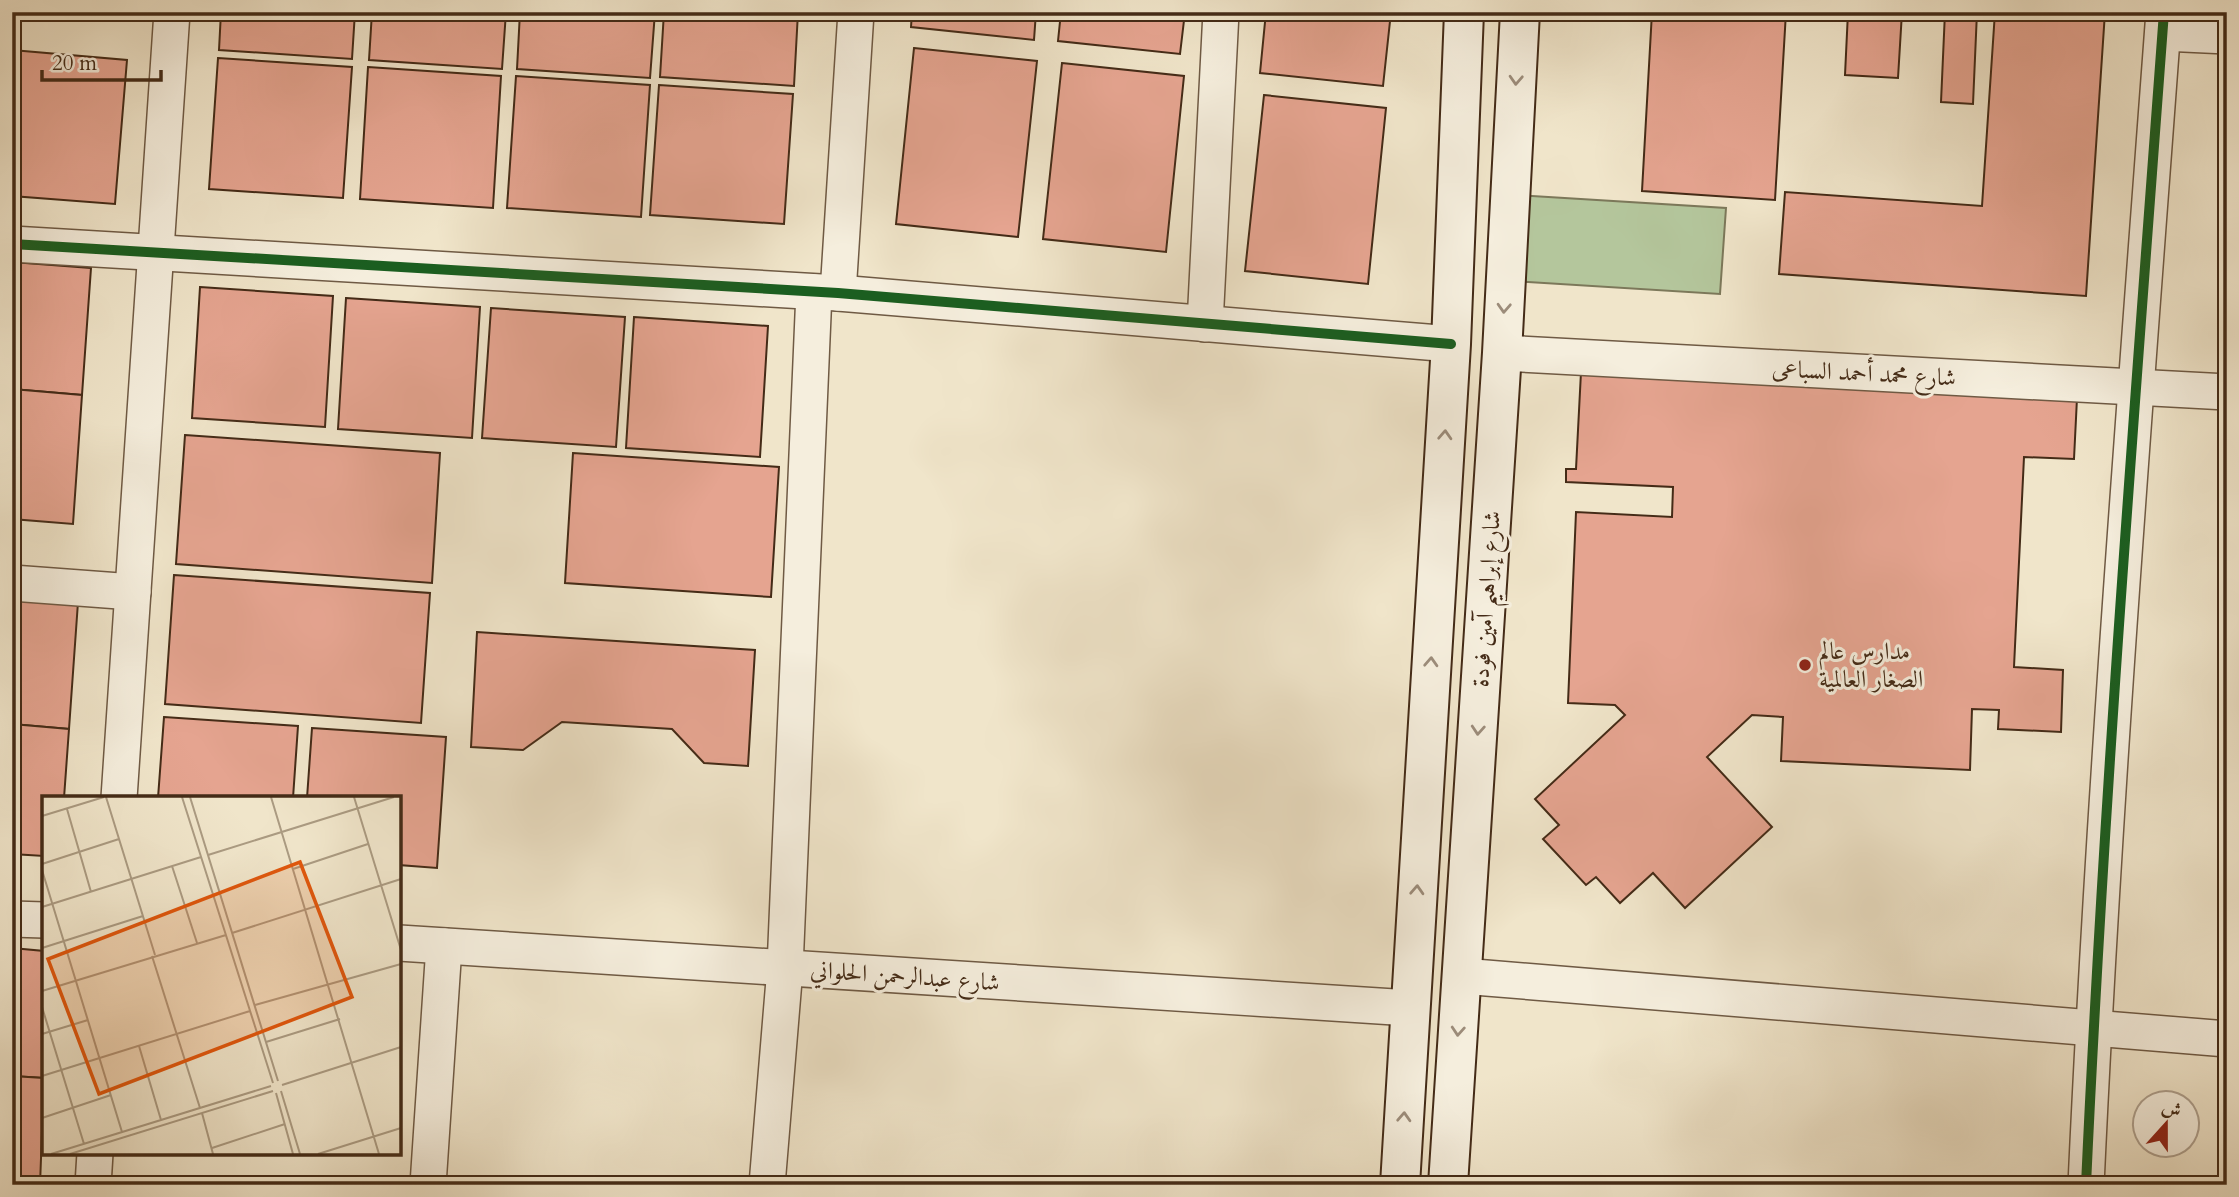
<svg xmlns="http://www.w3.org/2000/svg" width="2239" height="1197" viewBox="0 0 2239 1197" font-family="Cardo,Amiri,serif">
	<rect width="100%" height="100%" fill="#f0e5ca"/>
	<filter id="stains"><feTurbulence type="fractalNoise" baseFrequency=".00286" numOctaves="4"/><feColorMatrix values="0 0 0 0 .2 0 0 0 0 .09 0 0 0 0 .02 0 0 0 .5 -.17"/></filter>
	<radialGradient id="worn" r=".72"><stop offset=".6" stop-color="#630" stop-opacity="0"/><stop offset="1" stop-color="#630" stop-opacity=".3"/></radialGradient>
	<polygon fill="#b4c69c" stroke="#7c785a" stroke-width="2" points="1517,195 1726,208 1720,294 1511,281"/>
	<g fill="#e5a490" stroke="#442b17" stroke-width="2">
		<polygon points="221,12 355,12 352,59 219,50"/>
		<polygon points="372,12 506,12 502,69 369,60"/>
		<polygon points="520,12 655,12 650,78 517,69"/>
		<polygon points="664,12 798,12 794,86 660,77"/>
		<polygon points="912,12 1036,12 1034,40 911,27"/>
		<polygon points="1061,12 1185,12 1180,54 1058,41"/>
		<polygon points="1266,12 1391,12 1383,86 1260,73"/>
		<polygon points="1652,12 1786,12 1775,200 1642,191"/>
		<polygon points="1848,12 1902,12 1898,78 1845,75"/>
		<polygon points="1945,12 1977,12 1973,104 1941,102"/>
		<polygon points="1995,12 2105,12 2086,296 1779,274 1785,192 1982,206"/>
		<polygon points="914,48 1037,61 1018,237 896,224"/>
		<polygon points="12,50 127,60 115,204 12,196"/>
		<polygon points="218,58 352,67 343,198 209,189"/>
		<polygon points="1062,63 1184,76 1166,252 1043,239"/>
		<polygon points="368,67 501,76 493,208 360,199"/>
		<polygon points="516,76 650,85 641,217 507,208"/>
		<polygon points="659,85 793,94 784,224 650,215"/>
		<polygon points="1264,95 1386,108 1368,284 1245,271"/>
		<polygon points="12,262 91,268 82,395 12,389"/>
		<polygon points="200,287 333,296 325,427 192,418"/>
		<polygon points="346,298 480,307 472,438 338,429"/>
		<polygon points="491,308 625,317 616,447 482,438"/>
		<polygon points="634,317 768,326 760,457 626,448"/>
		<polygon points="1581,372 2077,398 2074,459 2024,457 2014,667 2063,670 2061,732 1998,729 1999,710 1972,709 1970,770 1781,761 1783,717 1752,715 1707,757 1772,827 1685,908 1653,873 1620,903 1596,877 1586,885 1543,839 1559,825 1535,799 1625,715 1615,705 1568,703 1576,512 1672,517 1673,487 1566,482 1566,469 1576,469"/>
		<polygon points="12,389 82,395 73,524 12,519"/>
		<polygon points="185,435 440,453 432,583 176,564"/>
		<polygon points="573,453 779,467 771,597 565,583"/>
		<polygon points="174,575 430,593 421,723 165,704"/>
		<polygon points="12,597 78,602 69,729 12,724"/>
		<polygon points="477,632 755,650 748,766 704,763 672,729 562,722 523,750 471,747"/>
		<polygon points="164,717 298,726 293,798 158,798"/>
		<polygon points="12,724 69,729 64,798 44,798 44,856 12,854"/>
		<polygon points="312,728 446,737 437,868 399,865 399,798 307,798"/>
		<polygon points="12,948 44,951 44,1078 12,1076"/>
		<polygon points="12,1076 44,1078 40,1185 12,1185"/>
	</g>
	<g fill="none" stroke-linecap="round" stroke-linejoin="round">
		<g stroke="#6f5a44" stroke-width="38">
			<g id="street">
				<polyline points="2163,33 2227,36"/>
				<polyline points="12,244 838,293 1451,344"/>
				<polyline points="838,293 856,12"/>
				<polyline points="1205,324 1221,12"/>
				<polyline points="1502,353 2227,392"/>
				<polyline points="12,583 133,592"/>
				<polyline points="119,798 172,12"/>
				<polyline points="12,919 44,920"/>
				<polyline points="399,943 1410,1008"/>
				<polyline points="1462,976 2227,1039"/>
				<polyline points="93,1185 95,1153"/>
				<polyline points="428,1185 444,946"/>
				<polyline points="767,1185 785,968 814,292"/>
				<path d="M2086,1185c18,-392 49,-782 78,-1173"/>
			</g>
		</g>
		<g stroke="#442b17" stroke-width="42">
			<g id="secondary">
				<polyline points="1400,1185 1451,344 1464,12"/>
				<polyline points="1448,1185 1502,353 1520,12"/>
			</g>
		</g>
		<use href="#street" stroke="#f5eedd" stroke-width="35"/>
		<use href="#secondary" stroke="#f5eedd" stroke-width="38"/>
		<g stroke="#f5eedd" stroke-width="15">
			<g id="cycleway">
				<polyline points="12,244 838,293 1451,344"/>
				<path d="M2086,1185c18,-392 49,-782 78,-1173"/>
			</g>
		</g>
		<use href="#cycleway" stroke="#1b5e20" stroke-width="10"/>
	</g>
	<defs><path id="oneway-chevron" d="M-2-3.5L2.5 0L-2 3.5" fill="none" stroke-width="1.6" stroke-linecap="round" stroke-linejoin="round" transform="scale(1.75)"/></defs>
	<g stroke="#9c8c7a">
		<use href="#oneway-chevron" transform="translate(1516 80) rotate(93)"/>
		<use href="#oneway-chevron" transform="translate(1504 308) rotate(93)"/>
		<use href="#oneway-chevron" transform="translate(1445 435) rotate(-87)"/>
		<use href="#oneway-chevron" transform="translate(1431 662) rotate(-87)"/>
		<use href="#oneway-chevron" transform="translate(1478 730) rotate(94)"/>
		<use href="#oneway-chevron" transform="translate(1417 890) rotate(-87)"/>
		<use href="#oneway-chevron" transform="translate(1458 1031) rotate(94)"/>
		<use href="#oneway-chevron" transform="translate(1404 1117) rotate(-87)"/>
	</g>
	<circle fill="#8f2418" stroke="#f5eedd" stroke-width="2.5" cx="1805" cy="665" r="7"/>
	<g text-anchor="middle" stroke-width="6" stroke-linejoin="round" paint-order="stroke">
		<g font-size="24" fill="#442b17" stroke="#f5eedd">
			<text transform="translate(1864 373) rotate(3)" y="8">شارع محمد أحمد السباعى</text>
			<text transform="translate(1486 599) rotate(-86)" y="8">شارع إبراهيم آمين فودة</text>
			<text transform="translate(905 976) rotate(4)" y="8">شارع عبدالرحمن الحلواني</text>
		</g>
		<g font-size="24" fill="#442b17" stroke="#f5eedd" text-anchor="start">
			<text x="1819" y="659">مدارس عالم<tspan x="1819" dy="28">الصغار العالمية</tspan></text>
		</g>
	</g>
	<g transform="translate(42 796)">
		<rect width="359" height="359" fill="#f0e5ca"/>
		<path fill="none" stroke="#ab9b82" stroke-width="2" d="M64,1l49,158M140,1l91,286M148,1l88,284M229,1l108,357M312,1l47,153M25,13l24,83M0,20l62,-19M166,59l186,-58M0,68l77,-25M130,70l25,77M251,73l75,-25M0,74l80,262M0,111l159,-50M190,137l169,-54M0,152l101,-32M110,160l48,152M0,195l184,-56M213,209l146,-41M0,211l42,137M0,238l46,-14M224,246l74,-23M97,250l22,74M0,280l208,-65M240,289l119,-38M239,295l19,63M234,297l17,61M160,317l11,41M0,322l69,-23M170,352l73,-24M9,358l220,-68M28,358l203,-63M276,358l83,-26"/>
		<path fill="#e0570d" fill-opacity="0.15" stroke="#e0570d" stroke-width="3.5" d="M258,66l52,135 -253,97 -51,-135z"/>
		<rect width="359" height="359" fill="none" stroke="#442b17" stroke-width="3.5"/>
	</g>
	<rect width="2239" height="1197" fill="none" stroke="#f0e5ca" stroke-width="42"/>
	<rect x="14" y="14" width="2211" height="1169" fill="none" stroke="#442b17" stroke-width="3.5"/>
	<rect x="21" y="21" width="2197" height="1155" fill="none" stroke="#442b17" stroke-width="2"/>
	<g transform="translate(2166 1124) rotate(21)"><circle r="33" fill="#f5eedd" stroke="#aea08e" stroke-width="2"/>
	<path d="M0-5L12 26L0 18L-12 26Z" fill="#8f2418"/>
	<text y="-10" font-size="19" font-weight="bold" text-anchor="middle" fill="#442b17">ش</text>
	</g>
	<path d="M42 70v10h119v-10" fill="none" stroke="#442b17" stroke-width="3.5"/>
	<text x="52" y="70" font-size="21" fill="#442b17" stroke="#f5eedd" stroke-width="5" paint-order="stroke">20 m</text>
	<rect width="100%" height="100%" filter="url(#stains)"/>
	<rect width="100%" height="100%" fill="url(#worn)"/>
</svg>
